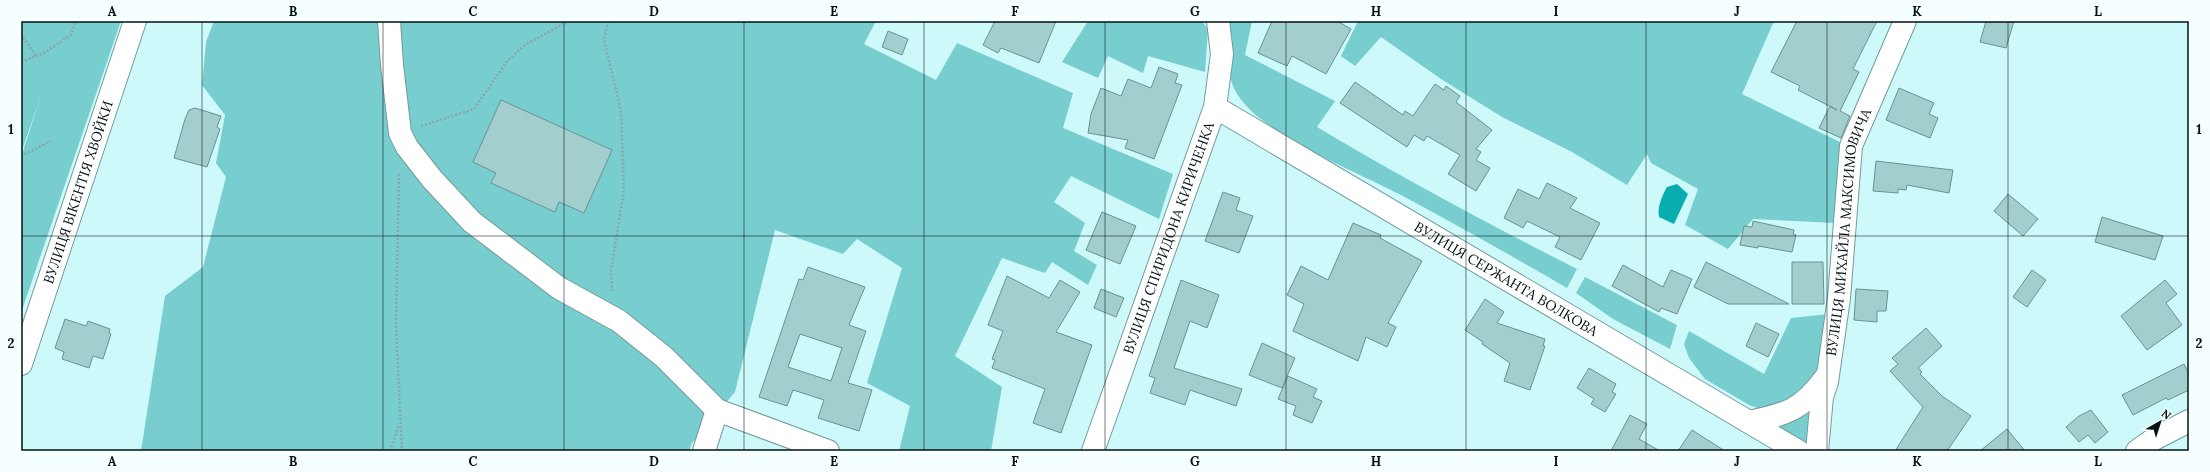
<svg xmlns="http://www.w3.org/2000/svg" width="2210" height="472" viewBox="0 0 2210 472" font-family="Lora,serif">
	<rect width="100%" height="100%" fill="#cef9fa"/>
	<g fill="#78cdcf">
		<polygon points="21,21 121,21 21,313 21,157 41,96 21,153"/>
		<polygon points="214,21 876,21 864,44 936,80 957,43 1073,93 1063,128 1173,174 1159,219 1071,176 1054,202 1085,223 1074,251 1097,265 1088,285 1052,262 1045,273 1002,258 955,356 1002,387 991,451 899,451 910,406 867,383 902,268 857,239 843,254 775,230 735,392 692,443 689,451 141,451 165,296 203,267 226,177 216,163 225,115 202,85 206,42"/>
		<polygon points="1088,21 1202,21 1208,29 1205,72 1148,56 1143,73 1108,56 1098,78 1062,62"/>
		<path d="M1229,21h23l-7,34 90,46 -18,26c85,51 172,97 260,142l-10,19c-55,-32 -110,-63 -166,-93 -43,-23 -142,-61 -165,-103 -12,-22 -8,-47 -7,-71z"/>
		<polygon points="1358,21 1774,21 1742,94 1844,144 1835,223 1753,219 1728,249 1685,225 1698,189 1651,163 1647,154 1627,185 1572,152 1502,117 1441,79 1381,37 1355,66 1341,56"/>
		<polygon points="1585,277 1677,325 1670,349 1613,319 1576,293"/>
		<polygon points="1830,314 1825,361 1802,397 1766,411 1749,405 1705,379 1689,358 1684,344 1689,331 1764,374 1791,318"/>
		<polygon points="1818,398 1812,438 1807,445 1781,428 1782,421"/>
	</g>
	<path fill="#08adb0" d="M1677,184l11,10 -14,30 -15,-7c-2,-10 3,-21 8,-30z"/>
	<g fill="#a3cece" stroke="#699292" fill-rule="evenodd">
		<polygon points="995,21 1056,21 1039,63 1001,48 998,53 983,45"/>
		<polygon points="1272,21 1337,21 1351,29 1326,74 1292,56 1287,66 1258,53"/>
		<polygon points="1797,21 1877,21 1853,69 1859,72 1840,111 1850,116 1841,138 1819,128 1830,106 1837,110 1798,90 1800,86 1771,72"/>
		<polygon points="1986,21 2014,21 2006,48 1980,42"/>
		<polygon points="888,31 908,39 902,55 882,47"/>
		<polygon points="1159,67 1178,74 1175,83 1182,85 1154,159 1125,148 1128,140 1088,133 1091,114 1101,88 1121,96 1128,79 1151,88"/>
		<polygon points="1355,82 1403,115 1405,111 1413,116 1435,84 1444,90 1446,86 1460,96 1456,102 1492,130 1476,149 1481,152 1476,160 1490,168 1476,191 1448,174 1460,155 1427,136 1424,141 1414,135 1407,147 1340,103"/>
		<polygon points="1899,88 1934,103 1929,114 1938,118 1930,138 1886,120"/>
		<polygon points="501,100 612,150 584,213 559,202 555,212 491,183 496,173 473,162"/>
		<polygon points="195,108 221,116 217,127 220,129 207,167 174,158 185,119 189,110"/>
		<polygon points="1876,161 1953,170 1949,193 1907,185 1906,190 1898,189 1898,193 1873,191"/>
		<polygon points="1547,183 1577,198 1570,208 1600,223 1581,260 1555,247 1560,237 1527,221 1523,228 1504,218 1518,189 1539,199"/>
		<polygon points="1223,192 1240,198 1236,210 1253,216 1239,253 1205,241"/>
		<polygon points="2008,194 2038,219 2023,236 1994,211"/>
		<polygon points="1102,212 1136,226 1120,264 1086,250"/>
		<polygon points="2102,217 2163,236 2155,260 2095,242"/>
		<polygon points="1753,221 1794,230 1793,234 1796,235 1792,252 1758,246 1758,248 1740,245 1744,226 1752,227"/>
		<polygon points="1353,223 1381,235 1380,238 1422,261 1388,323 1396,327 1387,347 1366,337 1358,361 1293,331 1304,304 1287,295 1301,266 1328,280"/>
		<polygon points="1706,262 1744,281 1789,304 1728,304 1694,287"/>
		<polygon points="1792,262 1823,262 1824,304 1792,304"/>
		<polygon points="1623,265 1663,287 1671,270 1692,279 1677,314 1661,308 1659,312 1612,286"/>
		<path d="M808,267l57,20 -16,38 17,6 -18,52 24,7 -13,41 -41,-13 6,-18 -31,-10 -6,16 -28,-9 40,-118 4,1zM800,334l42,14 -11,33 -43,-14z"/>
		<polygon points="2032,270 2046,280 2027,307 2013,297"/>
		<polygon points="1007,276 1049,298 1060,280 1080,292 1056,332 1092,345 1061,433 1033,423 1045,389 992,368 995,360 992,359 1003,331 988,325"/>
		<polygon points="1181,280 1219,295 1207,328 1190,321 1174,368 1242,389 1236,406 1190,390 1185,405 1150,393 1155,378 1149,376"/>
		<polygon points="2165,280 2177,294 2166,303 2182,325 2147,350 2121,316"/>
		<polygon points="1101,289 1124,298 1116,317 1094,308"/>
		<polygon points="1856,289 1888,291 1886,311 1877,311 1877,322 1854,320"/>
		<polygon points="1485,299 1504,312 1497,323 1545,339 1543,346 1545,346 1530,390 1504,381 1510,363 1482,344 1483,342 1465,330"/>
		<polygon points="65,319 86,326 88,321 110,329 109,333 111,334 103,359 93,356 89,368 62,359 64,352 55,348"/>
		<polygon points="1756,323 1779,334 1768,357 1746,346"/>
		<polygon points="1926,328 1942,346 1918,368 1922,372 1920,374 1942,396 1971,416 1947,451 1895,451 1923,407 1890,371 1898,364 1892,358"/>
		<polygon points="1262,343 1295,358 1282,388 1249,375"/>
		<polygon points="2184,364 2189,374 2189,390 2168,400 2166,398 2133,415 2122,395"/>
		<polygon points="1589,368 1616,384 1612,392 1616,394 1605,412 1591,404 1594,399 1577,388"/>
		<polygon points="1288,376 1317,389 1313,397 1322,401 1312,423 1293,415 1296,406 1278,399"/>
		<polygon points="2091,410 2108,432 2095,443 2088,435 2079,442 2066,427 2079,416"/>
		<polygon points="1630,415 1647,424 1639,439 1660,451 1611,451"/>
		<polygon points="2007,429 2025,451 1980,451"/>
		<polygon points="1692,430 1725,451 1678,451"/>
	</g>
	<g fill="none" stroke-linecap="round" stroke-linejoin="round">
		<g stroke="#729b9c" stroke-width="24">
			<g id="minor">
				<polyline points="389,21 392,65 400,133 407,147 432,179 472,222 559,288 619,321 664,357 717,410"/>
				<path id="s1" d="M1215,107l583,344"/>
				<path id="s2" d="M21,364l114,-343"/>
				<polyline points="717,410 828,451"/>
				<path d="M1749,422c38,-8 53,-12 77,-45"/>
				<polyline points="704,451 717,410"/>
				<path id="s3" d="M1093,451l122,-344 7,-53 -4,-33"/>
				<path id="s4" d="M1817,451l5,-54 5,-15 12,-84 12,-152 54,-125"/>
				<polyline points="2137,451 2154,439 2189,421"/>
			</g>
		</g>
		<g stroke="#87a8a9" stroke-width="2.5" stroke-dasharray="2 2" stroke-linecap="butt">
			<polyline points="608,21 604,40 621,111 624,190 611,271 612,291"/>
			<polyline points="21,34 36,56"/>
			<polyline points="21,62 44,53 71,35 76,21"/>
			<polyline points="421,126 474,109 508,60 525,45 568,21"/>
			<polyline points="21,156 51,141"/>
			<polyline points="399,174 396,326 402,451"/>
			<polyline points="390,451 399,425"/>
		</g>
		<use href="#minor" stroke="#fff" stroke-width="22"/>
	</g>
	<path fill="none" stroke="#031212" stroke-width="1" stroke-opacity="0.55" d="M202,21v430M383,21v430M564,21v430M744,21v430M924,21v430M1105,21v430M1286,21v430M1466,21v430M1646,21v430M1827,21v430M2008,21v430M21,236h2168"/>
	<g text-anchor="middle" stroke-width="4" stroke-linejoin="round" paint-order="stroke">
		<g font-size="14" fill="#031212" stroke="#f6ffff">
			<text dy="5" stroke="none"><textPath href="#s2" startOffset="181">ВУЛИЦЯ ВІКЕНТІЯ ХВОЙКИ</textPath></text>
			<text dy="5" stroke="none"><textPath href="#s4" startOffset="222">ВУЛИЦЯ МИХАЙЛА МАКСИМОВИЧА</textPath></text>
			<text dy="5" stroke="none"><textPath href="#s3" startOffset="226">ВУЛИЦЯ СПИРИДОНА КИРИЧЕНКА</textPath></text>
			<text dy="5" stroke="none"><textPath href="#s1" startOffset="338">ВУЛИЦЯ СЕРЖАНТА ВОЛКОВА</textPath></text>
		</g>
	</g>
	<rect width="2210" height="472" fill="none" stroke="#f6ffff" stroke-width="44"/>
	<g transform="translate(2160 422) rotate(39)" stroke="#f6ffff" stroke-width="3" paint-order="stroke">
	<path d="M0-3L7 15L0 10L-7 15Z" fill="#031212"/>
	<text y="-6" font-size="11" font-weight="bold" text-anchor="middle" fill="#031212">N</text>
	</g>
	<rect x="22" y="22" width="2166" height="428" fill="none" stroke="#031212" stroke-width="1.5"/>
	<g font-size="13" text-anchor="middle" font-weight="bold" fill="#031212">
		<text x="112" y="16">A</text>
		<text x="293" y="16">B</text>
		<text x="473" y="16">C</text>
		<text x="654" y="16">D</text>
		<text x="834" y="16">E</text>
		<text x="1015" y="16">F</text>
		<text x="1195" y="16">G</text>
		<text x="1376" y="16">H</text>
		<text x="1556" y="16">I</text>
		<text x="1737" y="16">J</text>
		<text x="1917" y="16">K</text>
		<text x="2098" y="16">L</text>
		<text x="11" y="134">1</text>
		<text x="2199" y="134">1</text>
		<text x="11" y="348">2</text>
		<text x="2199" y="348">2</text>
		<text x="112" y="466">A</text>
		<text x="293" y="466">B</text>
		<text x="473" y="466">C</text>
		<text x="654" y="466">D</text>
		<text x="834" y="466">E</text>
		<text x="1015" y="466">F</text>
		<text x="1195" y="466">G</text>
		<text x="1376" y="466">H</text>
		<text x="1556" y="466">I</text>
		<text x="1737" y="466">J</text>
		<text x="1917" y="466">K</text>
		<text x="2098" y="466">L</text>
	</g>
</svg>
